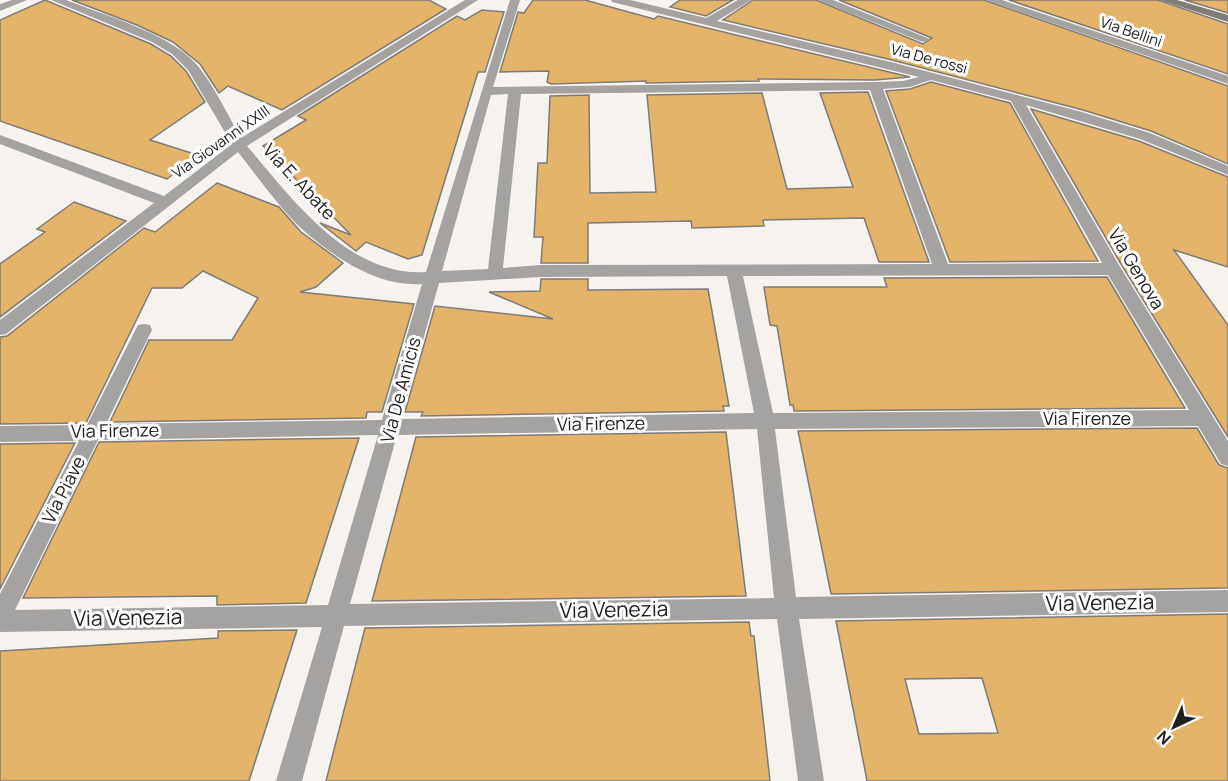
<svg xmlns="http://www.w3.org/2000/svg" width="1228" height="781" viewBox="0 0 1228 781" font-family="Manrope,sans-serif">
	<rect width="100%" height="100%" fill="#f6f3ef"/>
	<g fill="#e3b369" stroke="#7e7b78" stroke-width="1.5" fill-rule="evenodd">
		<polygon points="45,0 151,44 171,56 186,71 205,102 150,140 198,155 167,179 0,121 0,20"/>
		<polygon points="72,0 429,0 446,9 282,110 228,86 219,93 200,64 173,42 137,25"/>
		<polygon points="533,0 585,0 654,19 658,16 910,77 875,80 758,79 759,81 646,83 646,81 551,84 547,82 549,71 500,72 518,12 524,13"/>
		<polygon points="680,0 733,0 706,16 670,7"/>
		<polygon points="753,0 816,0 923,44 932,38 839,0 984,0 1228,86 1228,164 1151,131 1083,110 892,60 723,20"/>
		<polygon points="1009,0 1158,0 1228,24 1228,74"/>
		<polygon points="1185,0 1228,0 1228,13"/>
		<polygon points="482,10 504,12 485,72 478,72 422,255 408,259 366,242 356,251 320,223 351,235 263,146 306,120 298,116 457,16 465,20"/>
		<polygon points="931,82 1010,103 1098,261 950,262 886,91 910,89"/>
		<polygon points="868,92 929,262 879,262 864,218 763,220 764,226 692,228 691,221 588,223 588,263 541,263 543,237 534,237 538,163 547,163 550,96 589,95 590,193 656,192 647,95 762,93 787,189 853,187 820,93"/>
		<polygon points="1031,109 1139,141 1228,177 1228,267 1174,250 1228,325 1228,437 1121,264"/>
		<polygon points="217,183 279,207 301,232 343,263 316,287 300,292 414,304 382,412 367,412 366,418 110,422 149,340 232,340 258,298 203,271 182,288 152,288 86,423 0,424 0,337 7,336 144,228 155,232"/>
		<polygon points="74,202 126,221 0,317 0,264 45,232 37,229"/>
		<polygon points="1107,277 1185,408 794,411 793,405 790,405 777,326 770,325 764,287 887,287 884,278"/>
		<polygon points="541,279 588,279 588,290 708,289 729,406 723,406 724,411 421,416 423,412 405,412 435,306 553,319 489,292 540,291"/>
		<polygon points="1197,428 1219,465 1228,468 1228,588 831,594 798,431"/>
		<polygon points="726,432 746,596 372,601 416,437"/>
		<polygon points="359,438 306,603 217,605 217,596 23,598 99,442"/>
		<polygon points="75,443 0,589 0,444"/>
		<path d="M1228,614v167h-361l-31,-160zM982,678l16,55 -79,1 -14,-55z"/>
		<polygon points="749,622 751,636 754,636 770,781 326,781 365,628"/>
		<polygon points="297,630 249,781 0,781 0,651 218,638 218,631"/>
	</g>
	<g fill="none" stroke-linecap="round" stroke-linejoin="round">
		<g fill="#a5a3a2" fill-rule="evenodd">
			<polygon points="12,0 27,0 0,11 0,4"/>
			<path d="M51,0h15c38,15 106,34 132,66 17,21 29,48 43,72l224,-138h13l-231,146c45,52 101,131 179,126l84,-272h10l-27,87 382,-5 28,-1 16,-4 -307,-75 -1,-2h19l76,18 32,-18h13l-34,21 174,41 191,50 68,21 78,33v9l-88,-36 -114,-34 93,160 109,176v25l-7,-2 -23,-38 -423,3 21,168 432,-7v22l-429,7 25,162h-26l-21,-162 -433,7 -42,155h-26l46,-154 -322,5v-38l79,-153 -79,1v-16l87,-1 51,-100 6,-1 6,1 2,5 -46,94 276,-4 40,-136c-44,3 -87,-26 -119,-54 -21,-19 -46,-54 -65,-78l-232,182 -6,1v-15l154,-117 -154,-59v-9l164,61 68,-52 -44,-74 -16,-16 -20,-12zM931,80l80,21 91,162 -154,1 -65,-175 27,-2zM870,90l62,174 -391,1 -38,3 18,-174zM508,94l-20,175 -46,2 49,-176zM1108,275l81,135 -416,3 -30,-137zM727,276l27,137 -353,6 38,-136 102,-6zM757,429l17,169 -424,6 47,-169zM378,435l-50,170 -313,5 83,-170z"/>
			<polygon points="818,0 833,0 930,39 924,42 920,41"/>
			<polygon points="986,0 1002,0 1228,76 1228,84"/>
		</g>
		<polygon fill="#7f7d7b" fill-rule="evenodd" points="1160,0 1177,0 1228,15 1228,22"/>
	</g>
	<g text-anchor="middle" stroke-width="6" stroke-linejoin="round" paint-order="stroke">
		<g font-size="15" fill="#21201e" stroke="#fff">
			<text transform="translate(1131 32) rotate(19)" y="5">Via Bellini</text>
			<text transform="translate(929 59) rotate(15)" y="5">Via De rossi</text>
			<text transform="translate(221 142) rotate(-35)" y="5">Via Giovanni XXIII</text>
		</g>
		<g font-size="18" fill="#21201e" stroke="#fff">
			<text transform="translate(299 182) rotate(47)" y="6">Via E. Abate</text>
			<text transform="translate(1136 269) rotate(59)" y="6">Via Genova</text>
			<text transform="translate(401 390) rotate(-75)" y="6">Via De Amicis</text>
			<text x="1087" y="425">Via Firenze</text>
			<text transform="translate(601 424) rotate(-1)" y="6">Via Firenze</text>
			<text transform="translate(115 431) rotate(-1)" y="6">Via Firenze</text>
			<text transform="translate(64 490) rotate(-63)" y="6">Via Piave</text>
		</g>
		<g font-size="21" fill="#21201e" stroke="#fff">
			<text transform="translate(1100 603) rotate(-1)" y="7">Via Venezia</text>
			<text transform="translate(614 610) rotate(-1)" y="7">Via Venezia</text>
			<text transform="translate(128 618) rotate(-1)" y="7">Via Venezia</text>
		</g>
	</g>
	<g transform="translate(1174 727) rotate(224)" stroke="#ffffff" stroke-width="4.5" paint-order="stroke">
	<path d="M0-4.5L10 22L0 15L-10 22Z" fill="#21201e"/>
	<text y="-9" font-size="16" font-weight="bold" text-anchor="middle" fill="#21201e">N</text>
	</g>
</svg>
